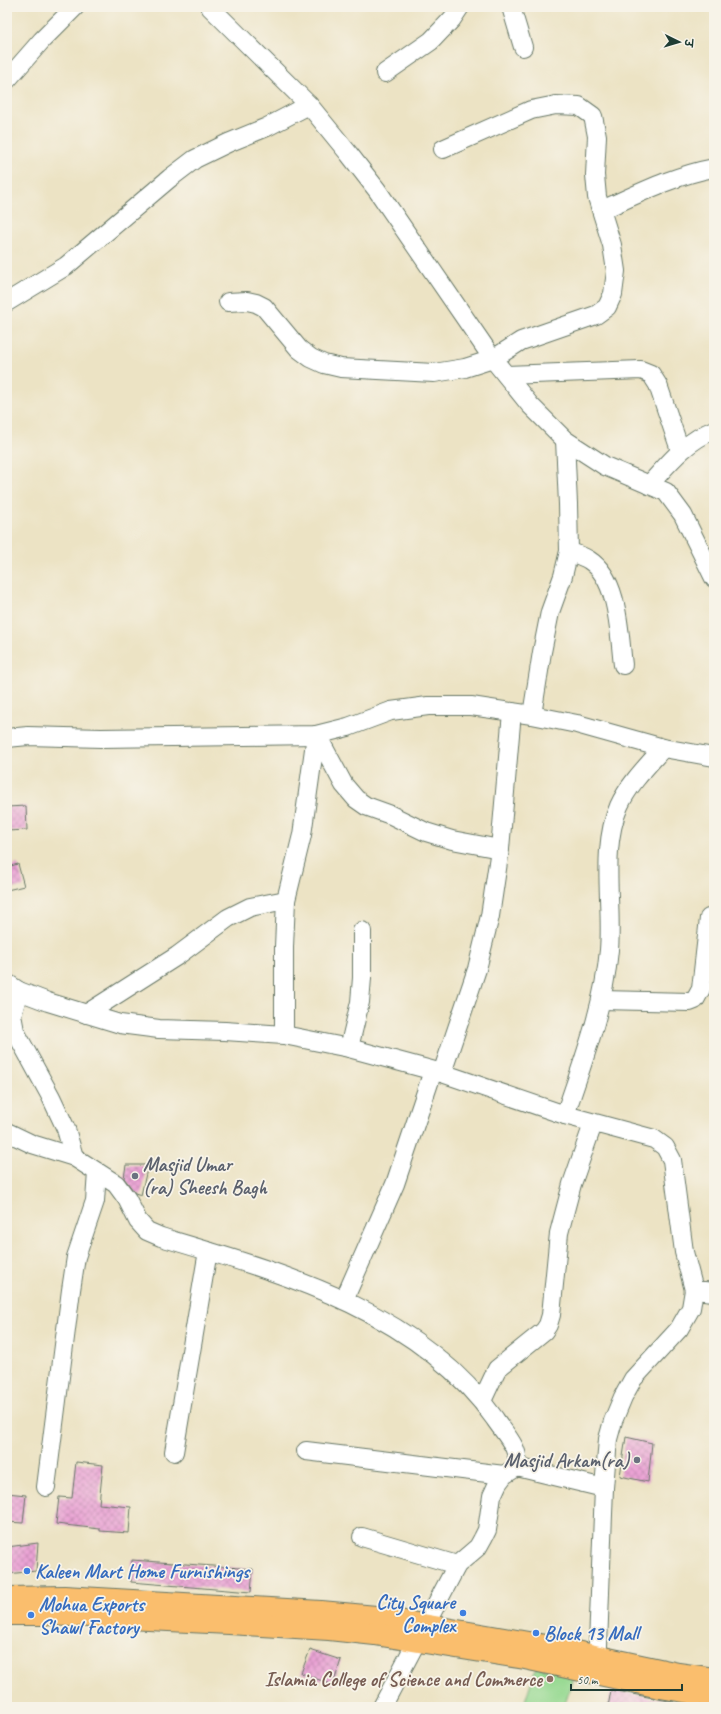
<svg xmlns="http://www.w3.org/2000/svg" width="721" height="1714" viewBox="0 0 721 1714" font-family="Caveat,'Playpen Sans Deva',sans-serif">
	<defs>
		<pattern id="building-cross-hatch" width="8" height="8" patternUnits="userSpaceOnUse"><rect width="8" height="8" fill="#eaa3d4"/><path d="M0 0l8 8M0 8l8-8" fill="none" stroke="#bd86ad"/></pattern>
	</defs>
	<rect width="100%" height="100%" fill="#f7f3e8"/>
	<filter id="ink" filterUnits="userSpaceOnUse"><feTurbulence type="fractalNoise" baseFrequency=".025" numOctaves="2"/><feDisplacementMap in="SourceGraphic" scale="8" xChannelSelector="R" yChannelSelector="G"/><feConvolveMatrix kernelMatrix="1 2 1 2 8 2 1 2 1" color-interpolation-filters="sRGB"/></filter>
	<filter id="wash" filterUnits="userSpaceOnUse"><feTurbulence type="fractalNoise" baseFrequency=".012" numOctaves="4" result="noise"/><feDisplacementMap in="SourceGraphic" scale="16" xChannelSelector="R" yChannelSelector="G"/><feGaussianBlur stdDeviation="0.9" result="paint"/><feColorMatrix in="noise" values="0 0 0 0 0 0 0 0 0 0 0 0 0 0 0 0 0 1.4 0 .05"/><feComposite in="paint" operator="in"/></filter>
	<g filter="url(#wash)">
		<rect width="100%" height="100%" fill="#ece3c4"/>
		<polygon fill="#96d991" stroke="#5a8b62" points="536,1667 574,1674 564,1707 523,1707"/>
		<g id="blocks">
			<g fill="url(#building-cross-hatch)">
				<polygon points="26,806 27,830 7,831 7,807"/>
				<polygon points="18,864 24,886 7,890 7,867"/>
				<polygon points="126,1165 148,1165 141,1195 135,1193 124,1178"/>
				<polygon points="626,1437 652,1443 648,1482 620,1476"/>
				<polygon points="76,1462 103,1465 99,1504 131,1507 129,1533 100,1531 100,1529 56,1524 59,1497 72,1498"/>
				<polygon points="7,1493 26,1495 23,1523 7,1522"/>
				<polygon points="38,1543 36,1571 7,1574 7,1547"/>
				<polygon points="132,1560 253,1569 251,1592 131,1582"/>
				<polygon points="310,1650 341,1660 333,1685 301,1673"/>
				<polygon points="611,1690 674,1702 673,1707 608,1707"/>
			</g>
		</g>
	</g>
	<g filter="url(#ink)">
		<use href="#blocks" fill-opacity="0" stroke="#677766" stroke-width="1"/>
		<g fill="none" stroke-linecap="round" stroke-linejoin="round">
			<g stroke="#677766" stroke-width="20">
				<g id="minor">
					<polyline points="210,7 309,105 349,154 377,190 493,359 530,405 565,440 605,466 666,492 683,515 714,578"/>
					<polyline points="511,7 523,47"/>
					<polyline points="385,73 431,41 452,19 460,7"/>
					<polyline points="7,80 42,40 75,7"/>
					<path d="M602,210c36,-16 73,-35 112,-42"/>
					<polyline points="7,302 66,266 170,178 195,159 228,143 267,127 309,105"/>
					<polyline points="228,302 247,301 256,303 264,307 299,349 311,358 324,364 341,368 434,373 465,368 493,359 521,341 596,315 607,307 613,294 616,271 612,245 597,197 595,175 597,136 593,116 579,106 556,105 531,110 443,149"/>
					<polyline points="506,375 641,370 651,374 658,385 680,450"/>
					<path d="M649,485c20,-22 37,-44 65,-55"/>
					<path d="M569,551c6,3 14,5 20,9 30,19 30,73 34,105"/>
					<polyline points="532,715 542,652 550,612 563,576 569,551 568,504 565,440"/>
					<polyline points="317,735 344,785 356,799 366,806 391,815 426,832 452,840 500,849"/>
					<polyline points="7,738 28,736 101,738 316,735 348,727 391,711 428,706 471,706 532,715 577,724 663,748 714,757"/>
					<polyline points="7,983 19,991 12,1015 15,1031 51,1097 66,1129 74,1157"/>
					<polyline points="19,991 48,1002 120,1024 159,1029 225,1031 284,1035 349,1048 442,1073 565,1115 654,1139 665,1147 672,1160 684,1252 694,1290 714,1292"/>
					<polyline points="601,1000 690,1002 695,1000 701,989 709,918"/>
					<polyline points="86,1014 177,956 228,918 250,907 286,900"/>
					<polyline points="284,1035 284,947 286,900 302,835 316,735"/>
					<polyline points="349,1048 360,1002 362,978 362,931"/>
					<polyline points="442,1073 477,969 490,916 500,849 512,712"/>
					<path d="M565,1115c18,-54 39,-108 44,-165 4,-47 -9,-100 10,-144 10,-22 29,-41 44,-58"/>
					<path d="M7,1132l25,12 42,13 42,27 11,15 11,22 9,10 14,6c121,36 257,73 334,182 9,14 26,30 22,48l-13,8 -6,8 -6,13 -5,34 -4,8 -5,9 -21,18 -75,142"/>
					<polyline points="344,1300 395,1184 433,1071"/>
					<polyline points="482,1401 497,1369 544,1331 548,1325 551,1315 559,1233 572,1184 593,1124"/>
					<polyline points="306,1451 504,1475"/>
					<polyline points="174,1452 208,1251"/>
					<polyline points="517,1467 604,1488"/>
					<polyline points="46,1487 71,1290 76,1257 95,1201 97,1172"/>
					<polyline points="362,1537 457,1565"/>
					<polyline points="597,1671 604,1488 608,1439 613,1421 623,1397 633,1379 679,1329 691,1308 694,1290"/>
				</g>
			</g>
			<g stroke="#677766" stroke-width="24">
				<g id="trunk">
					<polyline points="7,1598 64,1597 321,1612 376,1617 557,1648 678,1674 714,1679"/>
					<polyline points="7,1614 48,1614 229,1623 329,1629 375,1634 525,1658 660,1687 714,1696"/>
				</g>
			</g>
			<use href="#minor" stroke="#fff" stroke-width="18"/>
			<use href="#trunk" stroke="#fabe6d" stroke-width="22"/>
		</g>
	</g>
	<g fill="#6b7280" stroke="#f7f3e8" stroke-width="1.5">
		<circle cx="135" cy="1176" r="4"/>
		<circle cx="637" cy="1460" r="4"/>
	</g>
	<g fill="#3f7fe0" stroke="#f7f3e8" stroke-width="1.5">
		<circle cx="27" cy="1571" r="4"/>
		<circle cx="463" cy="1613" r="4"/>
		<circle cx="31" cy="1615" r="4"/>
		<circle cx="536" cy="1633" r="4"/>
	</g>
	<circle fill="#8d6e63" stroke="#f7f3e8" stroke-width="1.5" cx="550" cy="1679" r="4"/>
	<g text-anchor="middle" stroke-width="3.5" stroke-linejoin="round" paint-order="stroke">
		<g font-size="20" font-weight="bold" fill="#5b616d" stroke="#f7f3e8" text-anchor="start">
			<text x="143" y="1171">Masjid Umar<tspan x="143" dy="23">(ra) Sheesh Bagh</tspan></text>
			<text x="629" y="1467" text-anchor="end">Masjid Arkam(ra)</text>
		</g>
		<g font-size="20" font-weight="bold" fill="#366cbe" stroke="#f7f3e8" text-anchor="start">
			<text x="35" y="1578">Kaleen Mart Home Furnishings</text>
			<text x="455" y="1609" text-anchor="end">City Square<tspan x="455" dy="23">Complex</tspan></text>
			<text x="39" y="1611">Mohua Exports<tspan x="39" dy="23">Shawl Factory</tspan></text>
			<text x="544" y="1640">Block 13 Mall</text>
		</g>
		<g font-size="20" font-weight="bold" fill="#785e54" stroke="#f7f3e8" text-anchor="end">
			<text x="542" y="1686">Islamia College of Science and Commerce</text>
		</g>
	</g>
	<rect width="721" height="1714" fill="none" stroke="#f7f3e8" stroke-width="24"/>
	<g transform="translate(679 42) rotate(95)" stroke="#f7f3e8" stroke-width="3" paint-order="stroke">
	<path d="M0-3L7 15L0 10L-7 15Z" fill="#1f3d34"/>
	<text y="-6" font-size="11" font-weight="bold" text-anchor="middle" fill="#1f3d34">उ</text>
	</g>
	<path d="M571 1684v6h111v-6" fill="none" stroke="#1f3d34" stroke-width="2"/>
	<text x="577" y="1684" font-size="12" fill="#1f3d34" stroke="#f7f3e8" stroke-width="3" paint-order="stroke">50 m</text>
</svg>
